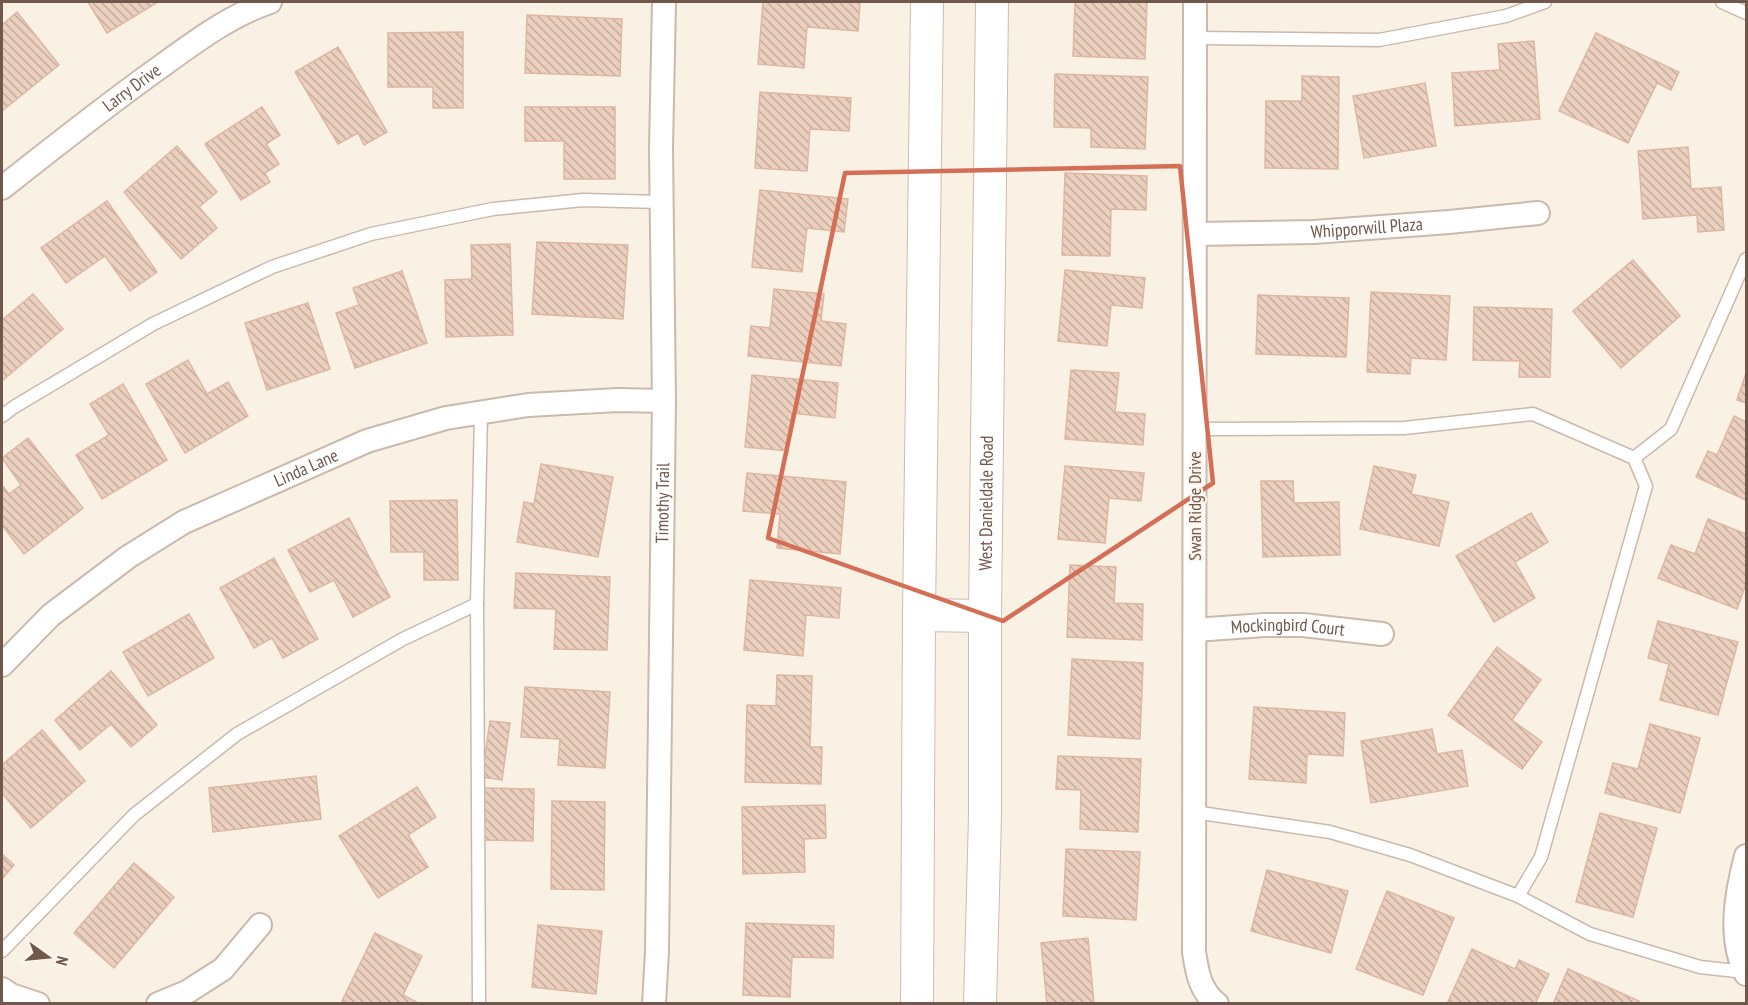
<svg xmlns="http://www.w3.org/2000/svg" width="1748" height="1005" viewBox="0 0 1748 1005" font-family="'PT Sans Narrow',sans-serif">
	<defs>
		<pattern id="building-back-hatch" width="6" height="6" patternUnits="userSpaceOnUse" patternTransform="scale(1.5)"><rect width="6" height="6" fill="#ecd0bf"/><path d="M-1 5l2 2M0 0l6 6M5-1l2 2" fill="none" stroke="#c4ac9d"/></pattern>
	</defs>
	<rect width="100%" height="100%" fill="#faf1e5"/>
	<g fill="url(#building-back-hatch)" stroke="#ddb7a2" stroke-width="1.5">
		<polygon points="88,2 158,2 107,33"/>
		<polygon points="763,2 860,2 858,31 807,27 804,68 758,64"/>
		<polygon points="1075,2 1147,2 1145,59 1073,56"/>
		<polygon points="17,12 59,65 2,111 2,25"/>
		<polygon points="527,15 622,19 620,76 525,73"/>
		<polygon points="463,32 463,108 433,108 433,87 388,87 388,33"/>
		<polygon points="1596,33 1679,72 1671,90 1657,83 1628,143 1559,111"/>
		<polygon points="1534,41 1540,119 1455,126 1452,73 1500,70 1498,44"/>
		<polygon points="338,47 387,132 364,145 358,133 338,144 295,72"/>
		<polygon points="1055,74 1148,77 1145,149 1091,147 1091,128 1054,127"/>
		<polygon points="1302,76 1339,77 1338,169 1265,168 1266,101 1302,101"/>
		<polygon points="1425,83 1436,146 1364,158 1353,96"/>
		<polygon points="760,92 851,98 849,131 810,129 807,171 755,168"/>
		<polygon points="262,107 280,135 266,144 279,164 265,173 270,182 241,200 205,144"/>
		<polygon points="525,107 615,107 615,179 564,179 564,141 525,141"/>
		<polygon points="177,146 217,192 199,207 217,228 181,259 124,192"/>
		<polygon points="1688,147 1691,189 1721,187 1724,230 1698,232 1697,215 1643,219 1638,151"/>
		<polygon points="1065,173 1147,176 1146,210 1111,209 1110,256 1062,255"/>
		<polygon points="760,190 848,199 844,232 807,228 802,272 752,267"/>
		<polygon points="107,201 157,272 130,291 105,256 66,283 41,248"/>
		<polygon points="537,242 628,245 623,319 532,314"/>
		<polygon points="510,244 513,335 446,337 445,280 472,279 471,245"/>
		<polygon points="1633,260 1680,316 1621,368 1573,311"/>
		<polygon points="1065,270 1145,278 1142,308 1111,305 1107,346 1058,341"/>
		<polygon points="402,271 427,343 355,368 336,313 359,305 353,288"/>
		<polygon points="774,289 824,294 821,321 846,324 841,366 748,356 751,326 770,328"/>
		<polygon points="1371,292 1450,296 1446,360 1411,358 1410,374 1367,372"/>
		<polygon points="33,294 63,329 2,381 2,320"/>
		<polygon points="1258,295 1349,298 1346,357 1256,354"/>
		<polygon points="308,303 330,369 267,390 245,323"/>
		<polygon points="1474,307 1552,309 1550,377 1519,377 1520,361 1473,360"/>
		<polygon points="188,360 207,394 228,382 248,416 185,453 146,384"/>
		<polygon points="1071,370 1119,373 1115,412 1145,414 1143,445 1065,439"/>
		<polygon points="1746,373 1746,403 1737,400"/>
		<polygon points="752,375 838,383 835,418 792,413 788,451 745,447"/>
		<polygon points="123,384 167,460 102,499 76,455 109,435 90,404"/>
		<polygon points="1734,416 1746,422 1746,500 1696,477 1708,451 1717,455"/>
		<polygon points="28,438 83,508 24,554 2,525 2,485 9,494 21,485 2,458"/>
		<polygon points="541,464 613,477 598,557 517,542 524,502 534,504"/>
		<polygon points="1065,466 1144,473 1141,501 1109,498 1105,543 1058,539"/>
		<polygon points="1374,466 1416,475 1411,494 1449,502 1439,546 1360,529"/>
		<polygon points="747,473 846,482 840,554 777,548 780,514 743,511"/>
		<polygon points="1261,481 1293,481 1294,503 1339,502 1340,555 1263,557"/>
		<polygon points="457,500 458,580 424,580 424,552 391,552 390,501"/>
		<polygon points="1531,513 1548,542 1515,562 1535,598 1494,622 1456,556"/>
		<polygon points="349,518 390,597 353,617 334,580 310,592 288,550"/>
		<polygon points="1708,519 1746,534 1746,584 1737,609 1658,578 1671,545 1695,554"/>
		<polygon points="274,558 318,639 283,658 272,638 254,648 220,588"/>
		<polygon points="1070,565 1116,567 1114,603 1143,604 1142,640 1067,637"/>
		<polygon points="516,573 610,577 607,650 554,649 556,609 514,608"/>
		<polygon points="750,580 841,588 839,618 806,615 803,656 744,650"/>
		<polygon points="189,614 214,658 148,696 123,652"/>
		<polygon points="1658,621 1738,642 1718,715 1660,700 1669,664 1648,658"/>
		<polygon points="1497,647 1541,680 1512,720 1542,742 1522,769 1448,715"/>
		<polygon points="1072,659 1143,663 1140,739 1068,735"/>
		<polygon points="111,671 157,725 131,747 111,724 80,750 55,720"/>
		<polygon points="777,675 812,676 810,747 822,747 821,784 745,782 747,705 776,706"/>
		<polygon points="525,687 610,692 605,768 558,765 560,739 521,737"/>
		<polygon points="1254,707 1345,713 1343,756 1307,754 1306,783 1249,779"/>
		<polygon points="490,721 510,723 502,780 482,777"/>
		<polygon points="1650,724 1700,738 1680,813 1605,793 1613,763 1638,769"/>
		<polygon points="1432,729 1437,754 1462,750 1468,786 1371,803 1361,741"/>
		<polygon points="42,730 85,781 31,828 2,793 2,765"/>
		<polygon points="1058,756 1141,759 1138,832 1080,829 1081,790 1056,789"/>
		<polygon points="316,776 321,819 213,832 209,788"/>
		<polygon points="417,787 436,817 408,835 428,867 378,898 339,836"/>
		<polygon points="484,788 534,789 533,841 483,840"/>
		<polygon points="552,801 605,802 604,890 551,889"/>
		<polygon points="825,805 826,838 804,839 805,872 743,874 742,807"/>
		<polygon points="1600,813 1657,828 1633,917 1576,902"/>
		<polygon points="1066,849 1140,852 1136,920 1063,916"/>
		<polygon points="2,854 14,865 2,879"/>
		<polygon points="134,863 174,897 114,968 74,933"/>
		<polygon points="1267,870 1348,891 1331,953 1251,931"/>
		<polygon points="1387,891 1454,918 1423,995 1356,969"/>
		<polygon points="746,923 834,926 833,958 792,957 790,997 743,995"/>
		<polygon points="538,925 602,931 596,994 532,987"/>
		<polygon points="375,933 422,956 403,995 420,1004 348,1004 342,1001"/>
		<polygon points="1088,938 1094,1004 1047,1004 1041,943"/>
		<polygon points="1472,949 1515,969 1519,960 1549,974 1535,1004 1447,1004"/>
		<polygon points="1568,969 1639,1001 1637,1004 1553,1004"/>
	</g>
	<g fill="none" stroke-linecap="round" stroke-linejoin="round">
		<g stroke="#cab9ac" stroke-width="15">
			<g id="lane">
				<polyline points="1722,2 1746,13"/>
				<polyline points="1195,38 1379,40 1506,16 1545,2"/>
				<polyline points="2,416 14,407 153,324 272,267 371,234 493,209 583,200 662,202"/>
				<polyline points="1195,429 1404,428 1533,414 1634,458 1671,429 1746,259"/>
				<polyline points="1194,812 1330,832 1410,855 1518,896 1590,934 1700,967 1745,972"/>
				<polyline points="1518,896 1541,857 1646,486 1634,458"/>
				<polyline points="2,951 134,815 237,734 403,639 477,604"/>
				<polyline points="479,1004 477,604 481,413"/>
			</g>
		</g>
		<g stroke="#cab9ac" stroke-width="26">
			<g id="street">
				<path d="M1195,2l-1,950c3,20 6,39 23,52"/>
				<path id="s1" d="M2,188c53,-42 106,-84 161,-123 33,-24 68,-50 107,-63"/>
				<path id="s2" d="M1196,234l118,-2 135,-10 89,-9"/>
				<path id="s3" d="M1195,630l69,-5h39l79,9"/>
				<path id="s4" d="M2,665l49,-50 77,-58 56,-35 183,-81 79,-23 82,-13 90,-5 46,1"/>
				<path d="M1746,856c-10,38 -18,82 0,118"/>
				<polyline points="2,989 11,995 38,1004"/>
				<polyline points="158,1004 187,992 223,969 260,925"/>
				<path id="s5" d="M654,1004l3,-53 7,-550 -3,-253 3,-146"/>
			</g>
		</g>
		<g stroke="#cfbbad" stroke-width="34">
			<g id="secondary">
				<polyline points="919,615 985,616"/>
				<polyline points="917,1004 919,615 927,2"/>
				<path id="s6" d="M980,1004l5,-188v-200l7,-614"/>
			</g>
		</g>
		<use href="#lane" stroke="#fff" stroke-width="12"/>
		<use href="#street" stroke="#fff" stroke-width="22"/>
		<use href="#secondary" stroke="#fff" stroke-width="32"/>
	</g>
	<path fill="none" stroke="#d36f56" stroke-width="4.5" stroke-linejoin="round" d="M1180,166l33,317 -210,138 -235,-83 77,-365z"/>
	<g text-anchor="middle" stroke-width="4.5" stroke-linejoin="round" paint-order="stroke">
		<g font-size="18" fill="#70584d" stroke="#fdf5eb">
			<text dy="6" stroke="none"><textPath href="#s1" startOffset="164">Larry Drive</textPath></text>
			<text dy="6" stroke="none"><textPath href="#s2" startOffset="171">Whipporwill Plaza</textPath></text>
			<text dy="6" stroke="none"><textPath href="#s4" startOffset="366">Linda Lane</textPath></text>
			<text dy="6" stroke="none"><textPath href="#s5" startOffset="501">Timothy Trail</textPath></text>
			<text dy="6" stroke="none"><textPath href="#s6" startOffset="501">West Danieldale Road</textPath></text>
			<text transform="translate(1195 506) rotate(-90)" y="6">Swan Ridge Drive</text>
			<text dy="6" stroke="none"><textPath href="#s3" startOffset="93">Mockingbird Court</textPath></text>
		</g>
	</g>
	<rect width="1748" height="1005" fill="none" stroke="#70584d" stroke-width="6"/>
	<g transform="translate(48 957) rotate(105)" stroke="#fdf5eb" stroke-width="4.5" paint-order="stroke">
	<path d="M0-4.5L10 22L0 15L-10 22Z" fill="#70584d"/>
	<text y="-9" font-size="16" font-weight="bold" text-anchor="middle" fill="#70584d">N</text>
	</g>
</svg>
